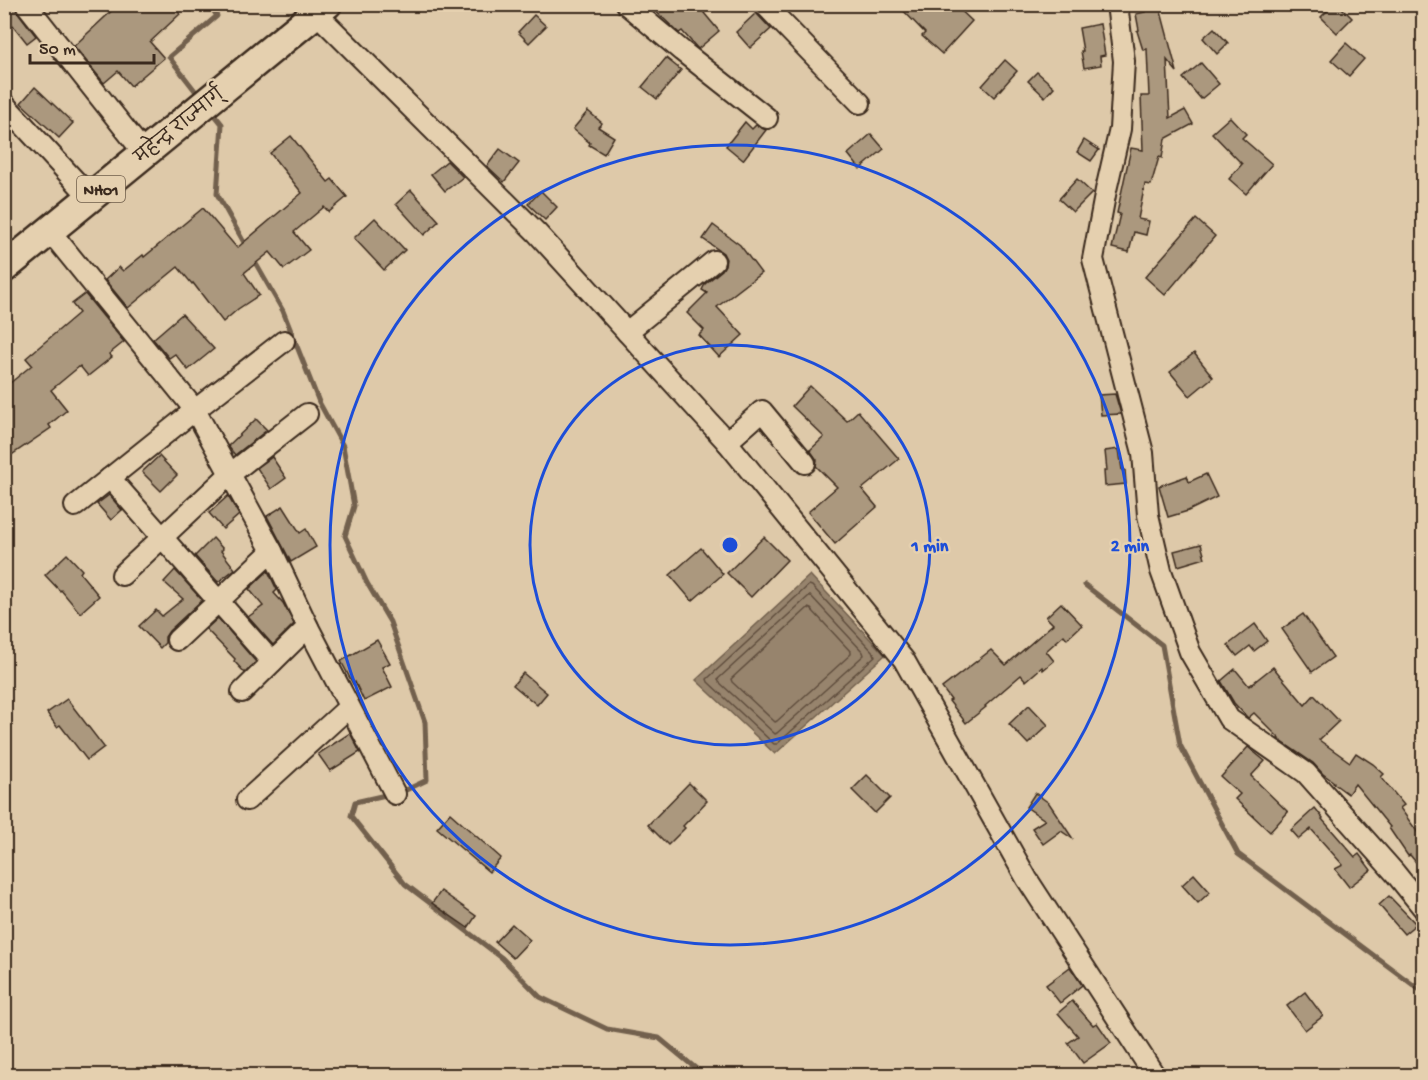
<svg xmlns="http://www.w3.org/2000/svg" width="1428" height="1080" viewBox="0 0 1428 1080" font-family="'Gochi Hand','Playpen Sans Deva',sans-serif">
	<rect width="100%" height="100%" fill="#dec9a9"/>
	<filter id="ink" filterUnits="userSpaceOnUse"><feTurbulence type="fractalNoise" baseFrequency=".0167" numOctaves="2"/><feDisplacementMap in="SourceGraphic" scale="12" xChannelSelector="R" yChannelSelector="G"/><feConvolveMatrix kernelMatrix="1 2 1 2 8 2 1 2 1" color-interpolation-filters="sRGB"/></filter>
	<g filter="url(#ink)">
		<polygon fill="#97846d" stroke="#72604d" stroke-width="1.5" points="810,575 885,655 775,754 696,680"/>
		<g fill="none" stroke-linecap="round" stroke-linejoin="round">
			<g stroke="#604e3e" stroke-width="1.5">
				<polygon points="809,585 812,586 874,653 875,656 777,744 774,744 708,682 707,679"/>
				<polygon points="809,596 811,596 863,652 864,655 777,733 775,734 719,682 718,679"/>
				<polygon points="808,608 811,609 851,652 851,654 777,721 775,722 732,682 731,679"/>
			</g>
			<g stroke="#72604d" stroke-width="5">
				<polyline points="200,97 169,57 217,16 209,4"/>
				<polyline points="210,109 222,124 217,194 246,246"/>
				<polyline points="252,257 283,311 319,402 343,446 354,506 345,536 367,583 390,622 425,722 427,780 406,790 399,792"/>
				<polyline points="1085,585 1162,645 1180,745 1238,854 1424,993"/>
				<polyline points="390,794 355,802 351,816 405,884 502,958 540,997 607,1029 659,1038 705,1076"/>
			</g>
		</g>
		<g fill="#ab987e" stroke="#3b2a1e" stroke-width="1.5">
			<polygon points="119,4 172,4 180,14 150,42 164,58 131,86 118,71 104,83 74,46"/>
			<polygon points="648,4 712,4 704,13 719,31 698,49 682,31 679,33"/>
			<polygon points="897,4 954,4 972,21 942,54 922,36 925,33"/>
			<polygon points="1142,4 1159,4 1177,72 1167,60 1170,118 1185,110 1193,124 1165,139 1162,158 1159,157 1151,185 1145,184 1138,219 1149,221 1146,235 1134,232 1129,252 1112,248 1120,214 1117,213 1131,148 1143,150 1141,96 1149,96 1147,49 1143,50 1137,31 1139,30 1136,14 1145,12"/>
			<polygon points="1334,4 1338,4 1352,18 1337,33 1321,17"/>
			<polygon points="14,5 17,11 36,36 27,43 4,14"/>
			<polygon points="756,13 771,29 750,48 736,32"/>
			<polygon points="534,15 546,26 529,43 518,32"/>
			<polygon points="1100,24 1105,55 1100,56 1101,65 1084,68 1081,51 1083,51 1079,28"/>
			<polygon points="1214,28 1228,43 1217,54 1203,38"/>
			<polygon points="1346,43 1364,59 1349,76 1331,60"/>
			<polygon points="666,58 681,70 657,99 642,87"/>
			<polygon points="1005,60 1017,71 994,97 982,86"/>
			<polygon points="1201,63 1219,84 1201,99 1183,78"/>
			<polygon points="1037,72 1054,87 1045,97 1028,81"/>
			<polygon points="35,87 73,123 59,138 21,103"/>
			<polygon points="588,111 602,123 598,127 614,137 604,154 589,145 590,143 573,129"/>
			<polygon points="1230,117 1246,134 1242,138 1272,164 1246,194 1229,179 1242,164 1212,133"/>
			<polygon points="745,122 752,129 756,125 766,130 743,160 726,146"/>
			<polygon points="871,134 884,149 860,169 848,154"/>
			<polygon points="291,136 328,182 332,179 347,197 329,212 324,207 294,232 309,250 284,269 270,252 244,273 259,295 238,309 223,322 193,283 192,284 178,267 128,308 105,280 119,267 123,271 143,255 144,257 203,208 237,248 302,193 270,153"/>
			<polygon points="1084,140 1099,150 1091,161 1077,152"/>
			<polygon points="500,149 519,163 504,182 487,166"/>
			<polygon points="447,161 463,177 445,191 431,174"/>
			<polygon points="1077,179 1092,193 1073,212 1059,199"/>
			<polygon points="411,190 439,221 424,235 396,204"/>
			<polygon points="541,191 557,207 545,220 528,204"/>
			<polygon points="375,218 405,250 384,270 354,238"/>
			<polygon points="1196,219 1215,236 1165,295 1145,277"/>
			<polygon points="713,225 740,245 761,273 717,307 743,335 719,357 699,335 704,330 687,313 707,293 702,290 705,284 722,270 725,265 726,259 723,253 703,239"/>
			<polygon points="85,294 124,342 109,354 112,357 88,376 80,366 51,390 67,410 49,425 51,428 4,460 4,388 32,365 26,358 79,313 72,304"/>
			<polygon points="182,314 214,349 188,370 175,354 169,358 153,339"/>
			<polygon points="1194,353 1213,377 1190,396 1170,372"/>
			<polygon points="810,386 847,421 858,411 899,459 862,489 877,507 835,544 808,512 837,487 816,466 817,460 810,450 824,437 792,406"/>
			<polygon points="1115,394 1121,414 1101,415 1099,395"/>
			<polygon points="256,419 267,430 235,455 228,446"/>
			<polygon points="1119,449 1122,470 1125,470 1126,484 1105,486 1104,471 1107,471 1105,451"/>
			<polygon points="159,456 177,475 161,491 142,472"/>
			<polygon points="272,457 286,478 271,489 257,468"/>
			<polygon points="1206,474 1217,497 1188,511 1168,517 1159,486 1187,476 1189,482"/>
			<polygon points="109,495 122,510 111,520 97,504"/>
			<polygon points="228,496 239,515 223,529 209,513"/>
			<polygon points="283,506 300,533 306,529 316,547 291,562 267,516"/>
			<polygon points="764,537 787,560 751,597 727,573"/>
			<polygon points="213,538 223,549 221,551 235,569 218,582 195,556"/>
			<polygon points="1201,544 1205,558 1178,566 1174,551"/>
			<polygon points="701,548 723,574 692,601 670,575"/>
			<polygon points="67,554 82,570 80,573 99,596 80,613 61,590 60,591 45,575"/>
			<polygon points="175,570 202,600 169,631 165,637 165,643 160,648 139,626 156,610 162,616 183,599 164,582"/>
			<polygon points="268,571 277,590 274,593 283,603 294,624 273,645 248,617 263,606 249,589"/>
			<polygon points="1061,603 1082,625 1067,639 1064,635 1046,651 1054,661 1043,670 1042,667 1026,681 1021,675 985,706 986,707 966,723 949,701 951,700 942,688 991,650 1006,665 1053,624 1046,617"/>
			<polygon points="1303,614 1333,657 1312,672 1282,629"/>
			<polygon points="218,618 256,662 245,673 234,661 235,659 206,629"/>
			<polygon points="1255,624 1267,641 1254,651 1250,646 1237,656 1228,645"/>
			<polygon points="377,640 390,663 382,667 392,687 364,701 355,682 353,684 341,661"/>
			<polygon points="1273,667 1305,705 1314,695 1339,721 1319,740 1350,762 1356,753 1373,764 1384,774 1381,777 1404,805 1400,808 1424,841 1424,872 1410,855 1408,856 1389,828 1390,827 1355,784 1348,794 1333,783 1334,782 1323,774 1313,763 1278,739 1279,738 1254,713 1248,718 1246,716 1234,703 1221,681 1235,669 1249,686"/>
			<polygon points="523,673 547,693 537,705 513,685"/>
			<polygon points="67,699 104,747 87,760 60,725 57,727 47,713"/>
			<polygon points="1029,705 1048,725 1028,744 1009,724"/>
			<polygon points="350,733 360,752 330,771 318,754"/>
			<polygon points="1248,747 1265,761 1251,776 1288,812 1270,832 1235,799 1240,794 1221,777"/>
			<polygon points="867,775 890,798 875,813 852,790"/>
			<polygon points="689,783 707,801 683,826 685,828 668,845 648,825"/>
			<polygon points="1035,793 1049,803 1073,839 1061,831 1043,844 1032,828 1045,820 1026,807"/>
			<polygon points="1315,808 1323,818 1322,819 1355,857 1359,854 1371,870 1349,887 1335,869 1343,865 1311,829 1299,839 1291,830"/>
			<polygon points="450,813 501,858 489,872 437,828"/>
			<polygon points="1194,874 1210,892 1198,903 1182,885"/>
			<polygon points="441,891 476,916 468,928 432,903"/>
			<polygon points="1389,896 1416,924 1404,934 1379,905"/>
			<polygon points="512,924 530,940 513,958 495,942"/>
			<polygon points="1070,967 1082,985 1060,1003 1046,985"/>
			<polygon points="1305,992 1323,1016 1305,1030 1287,1006"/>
			<polygon points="1072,1001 1093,1025 1097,1023 1111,1043 1083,1063 1068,1043 1078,1036 1058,1013"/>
		</g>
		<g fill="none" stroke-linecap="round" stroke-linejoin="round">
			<g stroke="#3b2a1e" stroke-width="24">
				<g id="minor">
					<polyline points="26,4 144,153"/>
					<polyline points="626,4 682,51 767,118"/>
					<polyline points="764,4 860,103"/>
					<polyline points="1117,4 1124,61 1120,129 1106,190 1093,259 1143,453 1148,515 1161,571 1190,652 1229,719 1306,773 1395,873 1424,909"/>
					<polyline points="316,13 537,233 727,442 904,660 1027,879 1155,1076"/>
					<polyline points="4,104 90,197"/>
					<polyline points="49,230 195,410 272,551 308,627 395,794"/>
					<polyline points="627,332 714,261"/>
					<polyline points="727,442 762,411 805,463"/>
					<polyline points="110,478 272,662"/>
					<polyline points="75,506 195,410 284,341"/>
					<polyline points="122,575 229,475 307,414"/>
					<polyline points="177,640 272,551"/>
					<polyline points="242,692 308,627"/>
					<polyline points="247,800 349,707"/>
				</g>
			</g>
			<g stroke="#3b2a1e" stroke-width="33">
				<polyline id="highway" points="4,268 327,4"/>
			</g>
			<use href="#minor" stroke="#e5d0af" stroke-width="20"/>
			<use href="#highway" stroke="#e5d0af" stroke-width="28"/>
		</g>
	</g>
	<g fill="none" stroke="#1d4ed8" stroke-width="3">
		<circle cx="730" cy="545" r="200"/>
		<circle cx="730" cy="545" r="400"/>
	</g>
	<g text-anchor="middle" stroke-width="5" stroke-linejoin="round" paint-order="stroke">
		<rect fill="#e5d0af" stroke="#6e5c4a" stroke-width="1.5" x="77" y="176" width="48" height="26" rx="4.5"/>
		<g font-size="16" font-weight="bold" fill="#3b2a1e">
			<text x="101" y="195">NH01</text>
		</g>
		<g font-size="18" fill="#3b2a1e" stroke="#e5d0af">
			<text transform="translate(179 125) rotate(-39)" y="6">महेन्द्र राज्मार्ग्</text>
		</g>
	</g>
	<circle cx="730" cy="545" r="9" fill="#1d4ed8" stroke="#e5d0af" stroke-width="3"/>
	<g font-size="18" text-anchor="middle" font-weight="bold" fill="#1d4ed8" stroke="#e5d0af" stroke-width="5" stroke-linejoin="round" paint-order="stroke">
		<text x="930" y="551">1 min</text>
		<text x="1130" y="551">2 min</text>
	</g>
	<rect width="1428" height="1080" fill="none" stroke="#e5d0af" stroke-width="24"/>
	<rect x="12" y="12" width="1404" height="1056" fill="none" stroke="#3b2a1e" stroke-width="2" filter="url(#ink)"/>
	<path d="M30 54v9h124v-9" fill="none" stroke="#3b2a1e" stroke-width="3"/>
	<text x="39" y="54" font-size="18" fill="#3b2a1e" stroke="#e5d0af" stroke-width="4.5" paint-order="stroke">50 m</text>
</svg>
